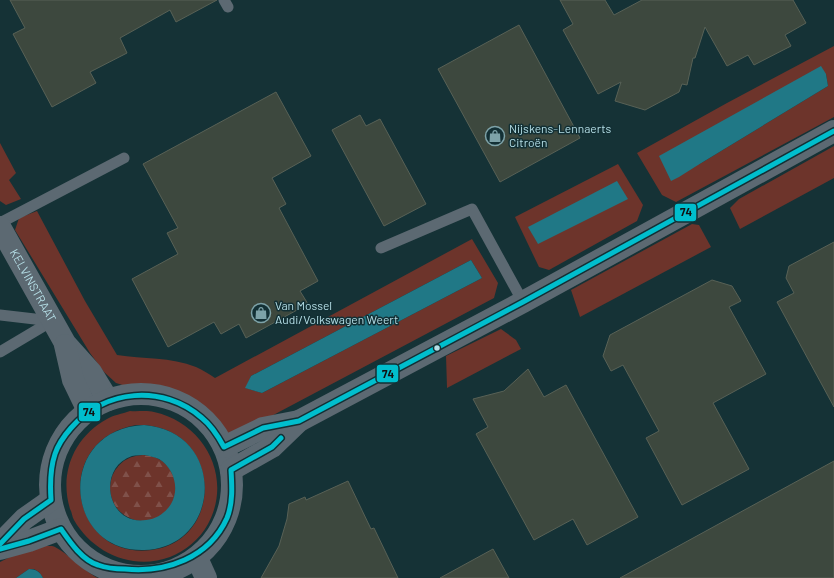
<svg xmlns="http://www.w3.org/2000/svg" width="834" height="578" viewBox="0 0 834 578" font-family="Barlow,sans-serif">
	<defs>
		<pattern id="forest-firs" width="22" height="20" patternUnits="userSpaceOnUse"><rect width="22" height="20" fill="#6d342b"/><path d="M5 1l3.5 6h-7zM16 11l3.5 6h-7z" fill="#80514a"/></pattern>
	</defs>
	<rect width="100%" height="100%" fill="#153236"/>
	<g fill="#6d342b" fill-rule="evenodd">
		<path d="M834,46v71l-158,85 -14,-7 -25,-42 90,-50zM826,74l2,12 -130,79z"/>
		<polygon points="0,143 16,173 9,180 21,199 6,205 0,201"/>
		<polygon points="834,146 834,178 740,229 730,208 739,199"/>
		<polygon points="618,164 643,205 637,221 549,270 539,267 515,217"/>
		<path d="M37,211l48,90 32,54c26,4 54,2 79,12 7,3 13,7 19,11l257,-139 26,44 -4,15 -264,140 -15,-21 -13,-8 -15,-11 -40,-9 -18,-2 -13,-4 -12,-11 -14,-19 -75,-123 4,-12zM471,260l11,18 -220,115 -16,-5 5,-12z"/>
		<polygon points="692,224 699,225 711,247 580,317 571,290"/>
		<polygon points="501,329 516,340 521,349 447,388 446,356"/>
		<path d="M130,411c7,1 16,-1 24,1 51,11 79,66 54,112 -8,15 -23,27 -38,33 -37,14 -77,-4 -96,-37 -2,-3 -2,-8 -4,-11 -11,-36 4,-72 37,-90 6,-4 15,-5 23,-8zM136,425c85,-3 92,114 16,125 -82,11 -102,-110 -16,-125z"/>
		<path d="M36,546c5,0 11,0 16,0 10,2 33,26 46,32h-55l-4,-6 -5,-3h-5l-13,9h-16v-16l24,-12z"/>
	</g>
	<circle fill="url(#forest-firs)" cx="143" cy="488" r="33"/>
	<g fill="#207886" fill-rule="evenodd">
		<polygon points="821,66 826,74 828,86 698,165 679,177 671,181 659,156"/>
		<polygon points="617,181 628,199 538,244 528,227"/>
		<polygon points="471,260 482,278 262,393 245,388 251,376"/>
		<path d="M144,425c84,7 78,123 0,125 -82,2 -88,-121 0,-125zM145,455c4,1 10,2 14,4 15,9 21,30 12,45 -6,9 -14,15 -25,16 -39,6 -50,-52 -14,-64 4,-1 9,-1 13,-1z"/>
		<path d="M29,569c7,0 11,3 14,9h-27z"/>
	</g>
	<g fill="#3d483e" stroke="#586156">
		<polygon points="10,0 217,0 176,22 170,10 120,38 127,53 90,72 96,83 52,107 13,34 25,28"/>
		<polygon points="560,0 605,0 614,15 642,0 793,0 806,23 785,35 791,46 754,65 748,55 727,66 705,27 695,58 693,58 687,85 682,84 679,92 645,110 615,101 621,82 598,94 563,30 573,24"/>
		<polygon points="519,25 580,138 500,182 438,69"/>
		<polygon points="276,92 311,156 272,178 286,204 279,208 318,281 300,291 308,304 246,338 239,324 221,334 214,322 168,347 132,279 178,254 167,233 178,228 143,164"/>
		<polygon points="360,115 366,126 380,119 426,204 384,226 332,130"/>
		<polygon points="834,242 834,407 777,302 794,293 786,278 789,266"/>
		<polygon points="712,280 732,286 741,301 729,307 766,374 713,403 749,469 682,505 646,438 659,431 623,365 611,371 603,356 610,335"/>
		<polygon points="528,369 544,397 566,385 638,517 587,545 573,519 534,540 476,434 488,427 473,399 504,391"/>
		<polygon points="834,461 834,578 620,578 748,508"/>
		<polygon points="348,481 371,529 374,528 398,578 261,578 279,546 287,519 289,504 305,497 306,500"/>
		<polygon points="493,549 509,578 440,578"/>
	</g>
	<g fill="none" stroke-linecap="round" stroke-linejoin="round">
		<g stroke="#5c6972" stroke-width="11">
			<polyline points="224,0 228,7"/>
			<polyline points="0,223 124,158"/>
			<polyline points="381,248 472,209 523,302"/>
			<polyline points="0,315 52,321 0,352"/>
		</g>
		<g stroke="#5c6972" stroke-width="22">
			<path id="s1" d="M0,227l65,116 26,29 17,28"/>
			<polyline points="65,345 73,380 88,411"/>
			<circle cx="141" cy="485" r="91"/>
			<polyline points="224,447 263,428 299,421"/>
			<polyline points="231,470 272,447 299,421 523,302 834,131"/>
			<polyline points="0,544 24,519 51,500"/>
			<polyline points="0,549 29,541 61,529"/>
			<polyline points="197,558 206,578"/>
		</g>
		<g stroke="#133035" stroke-width="8">
			<g id="bus-1">
				<path d="M0,544l24,-25 27,-19c-1,-15 -1,-31 4,-46 3,-9 9,-18 16,-26 33,-39 92,-44 131,-10 10,8 16,18 22,29l39,-19 36,-7 224,-119 311,-171"/>
				<path d="M0,549l29,-8 32,-12c9,13 21,31 37,36 8,3 18,4 27,4 41,4 84,-11 102,-51 6,-15 5,-32 4,-48l41,-23 9,-9"/>
			</g>
		</g>
		<use href="#bus-1" stroke="#00becd" stroke-width="5"/>
	</g>
	<defs>
		<g id="shop-ring" transform="scale(1)"><circle r="9.5" fill="#133035" stroke="#7da2a8" stroke-width="1.5"/><path d="M-5-2.5h2.3a2.7 3.5 0 0 1 5.4 0H5L5.5 6h-11ZM-1.5-2.5h3a1.5 2.3 0 0 0-3 0Z" fill="#7da2a8"/></g>
	</defs>
	<g fill-rule="evenodd">
		<use href="#shop-ring" x="495" y="136"/>
		<use href="#shop-ring" x="261" y="313"/>
	</g>
	<circle fill="#b5dee6" stroke="#133035" stroke-width="1.5" cx="437" cy="348" r="3.5"/>
	<g text-anchor="middle" stroke-width="3" stroke-linejoin="round" paint-order="stroke">
		<g font-size="12" fill="#b5dee6" stroke="#133035" text-anchor="start">
			<text x="509" y="133">Nijskens-Lennaerts<tspan x="509" dy="14">Citroën</tspan></text>
			<text x="275" y="310">Van Mossel<tspan x="275" dy="14">Audi/Volkswagen Weert</tspan></text>
		</g>
		<g font-size="12" fill="#b5dee6" stroke="#133035">
			<text dy="4" stroke="none"><textPath href="#s1" startOffset="67">KELVINSTRAAT</textPath></text>
		</g>
	</g>
	<g stroke="#133035" stroke-width="1.5">
		<rect x="674" y="203" width="23" height="19" rx="4" fill="#00becd"/>
		<rect x="376" y="364" width="23" height="19" rx="4" fill="#00becd"/>
		<rect x="78" y="402" width="23" height="20" rx="4" fill="#00becd"/>
	</g>
	<g font-size="11" text-anchor="middle" font-weight="bold" fill="#111">
		<text x="686" y="216">74</text>
		<text x="388" y="378">74</text>
		<text x="89" y="416">74</text>
	</g>
</svg>
